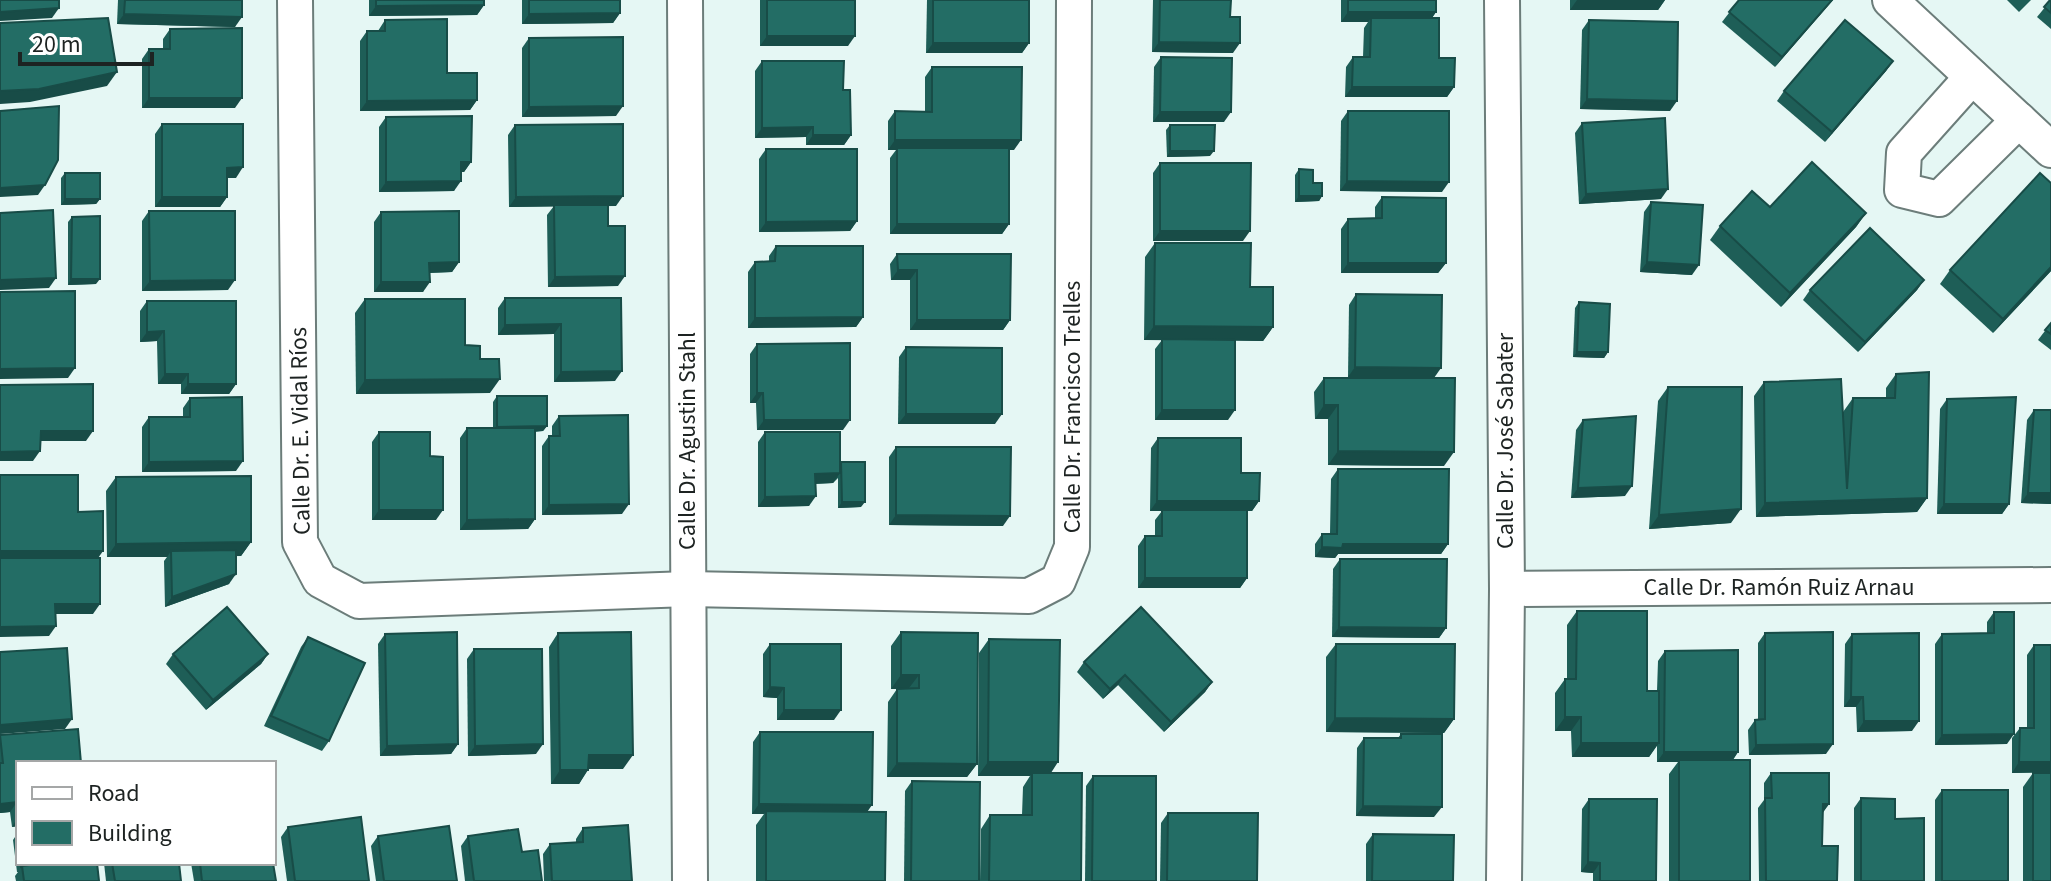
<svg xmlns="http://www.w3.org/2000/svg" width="2051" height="881" viewBox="0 0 2051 881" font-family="'Source Sans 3',sans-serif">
	<rect width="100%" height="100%" fill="#e5f7f4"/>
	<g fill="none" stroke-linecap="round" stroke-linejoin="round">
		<g stroke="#6c7d7a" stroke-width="38">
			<g id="street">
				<polyline points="295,0 300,542 320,580 359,601 688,589 1029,596 1058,581 1072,547 1074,0"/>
				<polyline points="685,0 690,881"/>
				<polyline points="1502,0 1507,589 1504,881"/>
				<polyline points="1890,0 2051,150"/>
				<polyline points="1972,77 1904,153 1902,190 1939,199 2019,120"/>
				<polyline points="1507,589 2051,585"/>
			</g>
		</g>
		<use href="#street" stroke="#fff" stroke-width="34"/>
	</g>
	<g fill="#1e5e57">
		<polygon points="118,0 242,0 235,27 117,24"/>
		<polygon points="369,0 484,0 484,5 477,15 369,16"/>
		<polygon points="522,0 620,0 620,13 613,23 522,24"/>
		<polygon points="760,0 855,0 848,46 760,46"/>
		<polygon points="927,0 1029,0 1029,43 1022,53 926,53"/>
		<polygon points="1153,0 1231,0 1230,17 1233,53 1152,52"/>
		<polygon points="1341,0 1436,0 1436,12 1432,18 1439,58 1454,87 1447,97 1345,97 1346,67 1353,57 1363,57 1364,28 1368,22 1341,22"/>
		<polygon points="1570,0 1665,0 1658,10 1570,10"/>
		<polygon points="1739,0 1833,0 1775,67 1722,22"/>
		<polygon points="2007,0 2031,0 2019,12"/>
		<polygon points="2051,0 2051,29 2037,17"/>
		<polygon points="385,20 477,100 470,110 360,111 360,41 367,31 378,31"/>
		<polygon points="1589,20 1670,111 1580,109 1582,30"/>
		<polygon points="170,29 235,108 142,108 142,59 149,49 163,49 163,39"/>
		<polygon points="529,38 616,116 522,117 522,48"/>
		<polygon points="1161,57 1224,122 1153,122 1154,67"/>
		<polygon points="762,61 843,90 851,135 844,145 806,145 806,137 755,138 755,71"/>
		<polygon points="1893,61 1886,71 1825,142 1777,101 1784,91"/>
		<polygon points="932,67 1014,150 1009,150 1009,224 1002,234 890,234 890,158 896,150 888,150 888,121 895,111 925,112 925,77"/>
		<polygon points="1348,111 1442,192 1340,191 1341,121"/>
		<polygon points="386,117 471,162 464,172 461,172 454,191 379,192 379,127"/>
		<polygon points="1582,123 1661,199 1579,204 1575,133"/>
		<polygon points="162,124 236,178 227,178 227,197 220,207 155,207 155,134"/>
		<polygon points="515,125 616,206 608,206 608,226 618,286 548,287 547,215 554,206 509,207 508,135"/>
		<polygon points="1170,125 1210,156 1167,157 1166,130"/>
		<polygon points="766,149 857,221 850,231 759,232 759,159"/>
		<polygon points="1160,163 1243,241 1153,241 1153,173"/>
		<polygon points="1299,169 1313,183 1322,196 1319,201 1295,202 1295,175"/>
		<polygon points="65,173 100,199 96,204 61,205 61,178"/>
		<polygon points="1382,197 1446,263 1438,273 1341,273 1341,229 1348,219 1375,218 1375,207"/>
		<polygon points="1651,202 1692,275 1640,272 1644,212"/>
		<polygon points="1770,207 1866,213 1856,227 1781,307 1710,240 1720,226"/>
		<polygon points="149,211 228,290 142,291 142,221"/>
		<polygon points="381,212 459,262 452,272 430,273 423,292 374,292 374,222"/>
		<polygon points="72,217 96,284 68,285 68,222"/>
		<polygon points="1155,243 1250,287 1273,327 1263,341 1235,340 1228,420 1155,420 1155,349 1162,340 1144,340 1145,257"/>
		<polygon points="776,246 863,317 856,327 748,328 748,272 755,262 769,261 769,256"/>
		<polygon points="897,254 1010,320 1003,330 910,330 910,280 891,280 890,264"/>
		<polygon points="1950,270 2051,271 1993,333 1940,284"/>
		<polygon points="1924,280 1917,290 1858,352 1803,300 1810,290"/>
		<polygon points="1356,294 1434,378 1348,377 1349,305"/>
		<polygon points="505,298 621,298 615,381 554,382 554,334 498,335 498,308"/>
		<polygon points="365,299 465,345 480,359 490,393 356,394 355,313"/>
		<polygon points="147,301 236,384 229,394 181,394 181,384 158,384 157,341 140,342 140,311"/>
		<polygon points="1579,302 1608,352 1604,358 1573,357 1575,308"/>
		<polygon points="2051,323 2051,350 2038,340"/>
		<polygon points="757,344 843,430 757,430 756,403 750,403 750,354"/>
		<polygon points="906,347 995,424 898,424 899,357"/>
		<polygon points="1896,374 1927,498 1917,512 1756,517 1754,396 1764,382 1843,412 1853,398 1886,398 1886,388"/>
		<polygon points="1324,378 1444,466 1328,465 1328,419 1315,419 1314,392"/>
		<polygon points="1668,387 1731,523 1649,529 1658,401"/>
		<polygon points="497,396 547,426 543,431 535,432 535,519 528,529 460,530 460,438 467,428 493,428 493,402"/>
		<polygon points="190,398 236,471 142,472 142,427 149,417 183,417 183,408"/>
		<polygon points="1947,399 2009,504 2002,514 1937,514 1940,409"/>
		<polygon points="2034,410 2051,504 2021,503 2027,420"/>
		<polygon points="559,416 622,514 542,515 542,446 549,436 552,436 552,426"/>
		<polygon points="1583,420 1625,496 1571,498 1576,430"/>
		<polygon points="379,432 430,456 436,520 372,520 372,442"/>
		<polygon points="765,432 840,463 861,507 838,508 838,478 833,483 815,484 809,506 758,507 758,442"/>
		<polygon points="1158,438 1241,473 1259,501 1252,511 1247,511 1247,578 1240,588 1138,588 1138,546 1145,536 1155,536 1155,520 1162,511 1150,511 1151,448"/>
		<polygon points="896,447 1003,526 889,525 889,457"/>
		<polygon points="1338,469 1448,544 1441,554 1338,554 1335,558 1315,557 1315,544 1322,534 1330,534 1331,479"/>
		<polygon points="116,477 251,542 241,556 236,556 229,584 165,607 164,561 167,557 107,557 106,491"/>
		<polygon points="1340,559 1446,628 1439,638 1332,637 1333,569"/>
		<polygon points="1577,611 1647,691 1657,691 1658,661 1665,651 1738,752 1733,760 1750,881 1669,881 1669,774 1678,762 1657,762 1657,745 1649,757 1572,757 1571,731 1555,731 1555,693 1565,679 1567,679 1567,625"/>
		<polygon points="1994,612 2007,744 1935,745 1935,644 1942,634 1987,633 1987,622"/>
		<polygon points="901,632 977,764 967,777 887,777 888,702 897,689 891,689 891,646"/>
		<polygon points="558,633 623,769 588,769 579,784 551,784 549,647"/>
		<polygon points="1765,633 1826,754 1749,755 1748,730 1755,720 1758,720 1758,643"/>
		<polygon points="385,634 458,744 451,754 380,756 378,644"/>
		<polygon points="1852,634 1912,731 1857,732 1856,707 1844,707 1845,644"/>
		<polygon points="308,637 329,741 322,751 264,726 301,647"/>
		<polygon points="989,639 1051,773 1081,881 980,881 981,829 990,815 1022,815 1023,787 1030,776 978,776 979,653"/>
		<polygon points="770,644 834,720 777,720 777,698 763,697 763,654"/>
		<polygon points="1336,644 1454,719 1444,733 1326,732 1326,657"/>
		<polygon points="2034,645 2051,645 2051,772 2012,773 2012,738 2020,728 2027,728 2027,655"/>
		<polygon points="474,649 536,754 468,756 467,659"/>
		<polygon points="173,654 268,654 261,664 206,710 166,664"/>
		<polygon points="1084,662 1212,682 1205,692 1164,732 1118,685 1103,699 1077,672"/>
		<polygon points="760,732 867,811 885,881 756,881 756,825 764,814 752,814 753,742"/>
		<polygon points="1401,734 1434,817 1356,816 1357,748 1364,738 1398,738"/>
		<polygon points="0,735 18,763 18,826 12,827 10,812 0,813"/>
		<polygon points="1771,773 1829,804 1822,813 1822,846 1837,881 1759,881 1758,808 1764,800 1764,783"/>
		<polygon points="2033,773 2051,881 2023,881 2023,787"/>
		<polygon points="1093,776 1156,881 1085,881 1086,786"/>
		<polygon points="912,781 979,881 904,881 905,791"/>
		<polygon points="1942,790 2008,881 1935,881 1935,800"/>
		<polygon points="1861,798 1895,819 1924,881 1854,881 1854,808"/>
		<polygon points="1589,799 1656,881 1593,881 1593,873 1581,872 1582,809"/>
		<polygon points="1168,813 1257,881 1160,881 1161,823"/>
		<polygon points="288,827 369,881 287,881 281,837"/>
		<polygon points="583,828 632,881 544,881 543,854 550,844 576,842 576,839"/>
		<polygon points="17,834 18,834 18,863 101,863 97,864 99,881 16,881 15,876 18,872 17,872 13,840"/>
		<polygon points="1373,834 1453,881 1366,881 1366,844"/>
		<polygon points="378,836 457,881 376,881 371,846"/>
		<polygon points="468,836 522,852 542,881 465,881 461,846"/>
		<polygon points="104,863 179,863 181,881 106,881"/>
		<polygon points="191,863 273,863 276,881 194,881"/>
	</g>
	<g fill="#184c47">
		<polygon points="1577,0 1665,0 1658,10 1570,10"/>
		<polygon points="1832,0 1833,0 1830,3 1775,67 1782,57"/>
		<polygon points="484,5 477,15 369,16 376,6"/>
		<polygon points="59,8 52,18 0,21 0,12"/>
		<polygon points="1348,12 1436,12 1429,22 1371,18 1368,22 1341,22"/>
		<polygon points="620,13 613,23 522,24 529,14"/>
		<polygon points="124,14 242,17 235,27 117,24"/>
		<polygon points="767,36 855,36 848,46 760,46"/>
		<polygon points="1159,42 1240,43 1233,53 1152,52"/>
		<polygon points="933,43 1029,43 1022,53 926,53"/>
		<polygon points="1893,61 1886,71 1825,142 1832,132"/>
		<polygon points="117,72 107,86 30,102 0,104 0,91"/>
		<polygon points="1352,87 1454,87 1447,97 1345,97"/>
		<polygon points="149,98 242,98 235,108 142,108"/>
		<polygon points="1587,99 1677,101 1670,111 1580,109"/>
		<polygon points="477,100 470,110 360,111 367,101"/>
		<polygon points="623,106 616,116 522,117 529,107"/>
		<polygon points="1160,112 1231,112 1224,122 1153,122"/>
		<polygon points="813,127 806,137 755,138 762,128"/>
		<polygon points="813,135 851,135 844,145 806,145"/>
		<polygon points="895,140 1021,140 1014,150 897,150 897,148 896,150 888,150"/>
		<polygon points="1170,151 1214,151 1210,156 1167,157"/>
		<polygon points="461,162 471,162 464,172 454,172"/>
		<polygon points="243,167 236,178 220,178 227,168"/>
		<polygon points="461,181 454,191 379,192 386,182"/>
		<polygon points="1347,181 1449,182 1442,192 1340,191"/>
		<polygon points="45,185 38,195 0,197 0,188"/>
		<polygon points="1668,189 1661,199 1579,204 1586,194"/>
		<polygon points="623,196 616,206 509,207 516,197"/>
		<polygon points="1299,196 1322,196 1319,201 1295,202"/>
		<polygon points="162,197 227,197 220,207 155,207"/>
		<polygon points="65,199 100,199 96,204 61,205"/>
		<polygon points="1866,213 1856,227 1781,307 1790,293"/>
		<polygon points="857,221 850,231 759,232 766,222"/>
		<polygon points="897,224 1009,224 1002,234 890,234"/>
		<polygon points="1160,231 1250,231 1243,241 1153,241"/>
		<polygon points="459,262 452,272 422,273 429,263"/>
		<polygon points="1647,262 1699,265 1692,275 1640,272"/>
		<polygon points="1348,263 1446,263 1438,273 1341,273"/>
		<polygon points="2051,267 2051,271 1993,333 2003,319"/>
		<polygon points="898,270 917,270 910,280 891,280"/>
		<polygon points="625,276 618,286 548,287 555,277"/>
		<polygon points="56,278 49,288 0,290 0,280"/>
		<polygon points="71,279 100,279 96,284 68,285"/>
		<polygon points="235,280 228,290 142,291 150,281"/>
		<polygon points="1924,280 1917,290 1858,352 1865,342"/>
		<polygon points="381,282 430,282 423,292 374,292"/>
		<polygon points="863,317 856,327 748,328 755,318"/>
		<polygon points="917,320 1010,320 1003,330 910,330"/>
		<polygon points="561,324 554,334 498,335 505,325"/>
		<polygon points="1154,326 1273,327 1263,341 1144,340"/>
		<polygon points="164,331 157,341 140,342 147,332"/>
		<polygon points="1577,352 1608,352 1604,358 1573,357"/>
		<polygon points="1355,367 1441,368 1434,378 1348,377"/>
		<polygon points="75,368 68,378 0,379 0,369"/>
		<polygon points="622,371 615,381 554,382 561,372"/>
		<polygon points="165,374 188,374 181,384 158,384"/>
		<polygon points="500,379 490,393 356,394 365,380"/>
		<polygon points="188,384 236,384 229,394 181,394"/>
		<polygon points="757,393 763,393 756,403 750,403"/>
		<polygon points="1324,405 1338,405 1328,419 1315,419"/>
		<polygon points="1162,410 1235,410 1228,420 1155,420"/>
		<polygon points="906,414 1002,414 995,424 898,424"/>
		<polygon points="764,420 850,420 843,430 757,430"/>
		<polygon points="547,426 543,431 493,432 497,427"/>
		<polygon points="41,431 93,431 86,441 34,441"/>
		<polygon points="40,451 33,461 0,461 0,452"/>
		<polygon points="1338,451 1454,452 1444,466 1328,465"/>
		<polygon points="243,461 236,471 142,472 149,462"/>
		<polygon points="840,473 833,483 808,484 815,474"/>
		<polygon points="1632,486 1625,496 1571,498 1578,488"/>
		<polygon points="2028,493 2051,493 2051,504 2021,503"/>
		<polygon points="816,496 809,506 758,507 765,497"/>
		<polygon points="1927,498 1917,512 1756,517 1765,503"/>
		<polygon points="1157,501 1259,501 1252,511 1150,511"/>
		<polygon points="842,502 865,502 861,507 838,508"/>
		<polygon points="629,504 622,514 542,515 549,505"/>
		<polygon points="1944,504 2009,504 2002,514 1937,514"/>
		<polygon points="1741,509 1731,523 1649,529 1659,515"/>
		<polygon points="379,510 443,510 436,520 372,520"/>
		<polygon points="896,515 1010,516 1003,526 889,525"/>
		<polygon points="535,519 528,529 460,530 467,520"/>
		<polygon points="251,542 241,556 171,557 171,551 167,557 107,557 116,544"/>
		<polygon points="1343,544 1448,544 1441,554 1338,554 1335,558 1315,557 1322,547"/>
		<polygon points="0,551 103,551 96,561 0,561"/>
		<polygon points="236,574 229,584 165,607 172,597"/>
		<polygon points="1145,578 1247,578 1240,588 1138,588"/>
		<polygon points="55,604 100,604 93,614 48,614"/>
		<polygon points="56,626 49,636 0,637 0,627"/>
		<polygon points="1339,627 1446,628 1439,638 1332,637"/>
		<polygon points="268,654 261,664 206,710 213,700"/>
		<polygon points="901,675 919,675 909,688 891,689"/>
		<polygon points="1125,675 1118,685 1103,699 1110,689"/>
		<polygon points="1212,682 1205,692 1164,732 1171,722"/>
		<polygon points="770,687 784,688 777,698 763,697"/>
		<polygon points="1851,697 1863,697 1856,707 1844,707"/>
		<polygon points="784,710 841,710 834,720 777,720"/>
		<polygon points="1565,717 1581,717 1571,731 1555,731"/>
		<polygon points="1335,718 1454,719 1444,733 1326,732"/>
		<polygon points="72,719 65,729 0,734 0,725"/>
		<polygon points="1864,721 1919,721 1912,731 1857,732"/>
		<polygon points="2014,734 2007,744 1935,745 1942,735"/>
		<polygon points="1581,743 1659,743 1649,757 1572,757"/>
		<polygon points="458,744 451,754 380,756 387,746"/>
		<polygon points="543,744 536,754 468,756 475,746"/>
		<polygon points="1833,744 1826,754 1749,755 1756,745"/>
		<polygon points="1664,752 1738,752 1731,762 1679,760 1678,762 1657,762"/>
		<polygon points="589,755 633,755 623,769 579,769"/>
		<polygon points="988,762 1058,762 1049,776 1032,773 1030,776 978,776"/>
		<polygon points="2019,762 2051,762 2051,772 2012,773"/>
		<polygon points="897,763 977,764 967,777 887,777"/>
		<polygon points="560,770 588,770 579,784 551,784"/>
		<polygon points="17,802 10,812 0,813 0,804"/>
		<polygon points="759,804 872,805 865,815 766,811 764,814 752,814"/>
		<polygon points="1823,804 1829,804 1822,814"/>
		<polygon points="1363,806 1442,807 1434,817 1356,816"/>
		<polygon points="18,817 18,826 12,827"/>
		<polygon points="1588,862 1600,863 1593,873 1581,872"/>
	</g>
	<g fill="#236d65" stroke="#184c47" stroke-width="2">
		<polygon points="0,0 59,0 59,8 0,12"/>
		<polygon points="125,0 242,0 242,17 124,14"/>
		<polygon points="376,0 484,0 484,5 376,6"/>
		<polygon points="529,0 620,0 620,13 529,14"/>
		<rect x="767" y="0" width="88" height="36"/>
		<rect x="933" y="0" width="96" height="43"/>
		<polygon points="1160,0 1231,0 1230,17 1240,17 1240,43 1159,42"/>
		<rect x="1348" y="0" width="88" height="12"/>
		<polygon points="1739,0 1832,0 1782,57 1729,12"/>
		<polygon points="2050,0 2051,0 2051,13 2044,7"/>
		<polygon points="108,18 117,72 39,89 0,91 0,23"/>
		<polygon points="1371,18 1439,18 1439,58 1455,58 1454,87 1352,87 1353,57 1370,57"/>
		<polygon points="447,19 447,73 477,73 477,100 367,101 367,31 385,31 385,20"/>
		<polygon points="1589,20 1678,22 1677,101 1587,99"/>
		<polygon points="1845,20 1893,61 1832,132 1784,91"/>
		<polygon points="242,28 242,98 149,98 149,49 170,49 170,29"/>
		<polygon points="623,37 623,106 529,107 529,38"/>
		<polygon points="1161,57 1232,58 1231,112 1160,112"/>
		<polygon points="762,61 844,61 843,90 850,90 851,135 813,135 813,127 762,128"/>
		<polygon points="932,67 1022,67 1021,140 895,140 895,111 932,112"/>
		<polygon points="59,106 58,160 45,185 0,188 0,111"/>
		<polygon points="1348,111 1449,111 1449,182 1347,181"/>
		<polygon points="472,116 471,162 461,162 461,181 386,182 386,117"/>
		<polygon points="1665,118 1668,189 1586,194 1582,123"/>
		<polygon points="162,124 243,124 243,167 227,168 227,197 162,197"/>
		<polygon points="623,124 623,196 516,197 515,125"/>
		<polygon points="1170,125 1215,125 1214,151 1170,151"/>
		<rect x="897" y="148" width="112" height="76"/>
		<polygon points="766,149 857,149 857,221 766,222"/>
		<polygon points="1812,162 1866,213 1790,293 1720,226 1752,191 1770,207"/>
		<polygon points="1160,163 1251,163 1250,231 1160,231"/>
		<polygon points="1299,169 1313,170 1313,183 1322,183 1322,196 1299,196"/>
		<rect x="65" y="173" width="35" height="26"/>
		<polygon points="2040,173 2051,183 2051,267 2003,319 1950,270"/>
		<polygon points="1382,197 1446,198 1446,263 1348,263 1348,219 1382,218"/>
		<polygon points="1651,202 1703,205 1699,265 1647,262"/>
		<polygon points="554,205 608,205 608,226 625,226 625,276 555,277"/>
		<polygon points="53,210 56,278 0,280 0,213"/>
		<polygon points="149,211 235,211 235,280 150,281"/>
		<polygon points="459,211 459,262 429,263 430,282 381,282 381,212"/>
		<polygon points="100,216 100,279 71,279 72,217"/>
		<polygon points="1870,228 1924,280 1865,342 1810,290"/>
		<polygon points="1155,243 1251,243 1250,287 1273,287 1273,327 1154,326"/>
		<polygon points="776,246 863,246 863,317 755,318 755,262 775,261"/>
		<polygon points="897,254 1011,254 1010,320 917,320 917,270 898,270"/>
		<polygon points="75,291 75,368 0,369 0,292"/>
		<polygon points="1356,294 1442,295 1441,368 1355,367"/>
		<polygon points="505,298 621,298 622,371 561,372 561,324 505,325"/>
		<polygon points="365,299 465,299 465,345 480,346 480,359 499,359 500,379 365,380"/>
		<polygon points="147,301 236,301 236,384 188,384 188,374 165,374 164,331 147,332"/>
		<polygon points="1579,302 1610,304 1608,352 1577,352"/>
		<polygon points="2051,323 2051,334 2045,330"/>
		<polygon points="1162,339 1235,340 1235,410 1162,410"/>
		<polygon points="850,343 850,420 764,420 763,393 757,393 757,344"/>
		<polygon points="906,347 1002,348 1002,414 906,414"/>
		<polygon points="1929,372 1927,498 1765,503 1764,382 1841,379 1847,489 1853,398 1895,398 1896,374"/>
		<polygon points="1324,378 1455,378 1454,452 1338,451 1338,405 1324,405"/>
		<polygon points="93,384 93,431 41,431 40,451 0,452 0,385"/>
		<polygon points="1668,387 1742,387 1741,509 1659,515"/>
		<polygon points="497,396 547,396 547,426 497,427"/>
		<polygon points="242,397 243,461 149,462 149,417 190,417 190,398"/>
		<polygon points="2016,397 2009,504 1944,504 1947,399"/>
		<polygon points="2034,410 2051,410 2051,493 2028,493"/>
		<polygon points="628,415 629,504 549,505 549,436 560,436 559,416"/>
		<polygon points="1636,416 1632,486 1578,488 1583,420"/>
		<polygon points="467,428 535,428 535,519 467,520"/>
		<polygon points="379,432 430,432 430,456 443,457 443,510 379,510"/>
		<polygon points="765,432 840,432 840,473 815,474 816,496 765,497"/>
		<polygon points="1158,438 1241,438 1241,473 1260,473 1259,501 1157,501"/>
		<polygon points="896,447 1011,447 1010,516 896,515"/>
		<polygon points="841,462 865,462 865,502 842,502"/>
		<polygon points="1338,469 1449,469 1448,544 1343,544 1342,548 1322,547 1322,534 1337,534"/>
		<polygon points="0,475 78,475 78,512 103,511 103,551 0,551"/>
		<polygon points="251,476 251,542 116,544 116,477"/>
		<polygon points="1162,510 1247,510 1247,578 1145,578 1145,536 1162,536"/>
		<polygon points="236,550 236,574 172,597 171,551"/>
		<polygon points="0,558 100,558 100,604 55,604 56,626 0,627"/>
		<polygon points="1340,559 1447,559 1446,628 1339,627"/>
		<polygon points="227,607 268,654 213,700 173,654"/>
		<polygon points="1141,607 1212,682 1171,722 1125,675 1110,689 1084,662"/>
		<polygon points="1577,611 1647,611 1647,691 1659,691 1659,743 1581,743 1581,717 1565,717 1565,679 1576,679"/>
		<polygon points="1994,612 2014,612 2014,734 1942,735 1942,634 1994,633"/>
		<polygon points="457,632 458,744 387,746 385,634"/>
		<polygon points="631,632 633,755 589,755 588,770 560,770 558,633"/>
		<polygon points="901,632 978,633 977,764 897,763 897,689 919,688 919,675 901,675"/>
		<polygon points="1833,632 1833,744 1756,745 1755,720 1765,719 1765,633"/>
		<polygon points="1919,633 1919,721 1864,721 1863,697 1851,697 1852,634"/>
		<polygon points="308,637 365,663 329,741 271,716"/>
		<polygon points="989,639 1060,640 1058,762 988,762"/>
		<polygon points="770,644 841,644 841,710 784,710 784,688 770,687"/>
		<polygon points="1336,644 1455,644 1454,719 1335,718"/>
		<polygon points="2034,645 2051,645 2051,762 2019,762 2020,728 2034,728"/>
		<polygon points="67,648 72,719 0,725 0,652"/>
		<polygon points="474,649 542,649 543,744 475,746"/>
		<polygon points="1738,650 1738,752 1664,752 1665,651"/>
		<polygon points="78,729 81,763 18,763 18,811 17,802 0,804 0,763 3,763 0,735"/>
		<polygon points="760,732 873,732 872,805 759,804"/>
		<polygon points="1401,734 1442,734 1442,807 1363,806 1364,738 1401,738"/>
		<rect x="1679" y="760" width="71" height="121"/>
		<polygon points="1032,773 1082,773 1081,881 989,881 990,815 1032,815"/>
		<polygon points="1771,773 1829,773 1829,804 1823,804 1822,846 1838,846 1837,881 1766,881 1765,798 1772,798"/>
		<rect x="2033" y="773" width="18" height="108"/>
		<polygon points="1093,776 1156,776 1156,881 1092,881"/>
		<polygon points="912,781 980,782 979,881 911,881"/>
		<rect x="1942" y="790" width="66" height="91"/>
		<polygon points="1861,798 1895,799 1895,819 1924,818 1924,881 1861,881"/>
		<polygon points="1589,799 1657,799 1656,881 1600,881 1600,863 1588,862"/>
		<polygon points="766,811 886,812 885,881 766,881"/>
		<polygon points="1168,813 1258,813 1257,881 1167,881"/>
		<polygon points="361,817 369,881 295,881 288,827"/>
		<polygon points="628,825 632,881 552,881 550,844 583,842 583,828"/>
		<polygon points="449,826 457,881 384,881 378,836"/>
		<polygon points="518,829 522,852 538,850 542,881 474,881 468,836"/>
		<polygon points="1373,834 1454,835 1453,881 1372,881"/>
		<polygon points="20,863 45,863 21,867"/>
		<polygon points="45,863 97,863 99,881 24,881 22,866"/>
		<polygon points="112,863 179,863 181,881 115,881"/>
		<polygon points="200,863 273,863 276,881 202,881"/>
	</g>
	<g text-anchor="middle" stroke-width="8" stroke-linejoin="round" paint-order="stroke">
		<g font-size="24" fill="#1d2322" stroke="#fff">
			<text transform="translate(1072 407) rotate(-90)" y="8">Calle Dr. Francisco Trelles</text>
			<text transform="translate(300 431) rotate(-91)" y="8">Calle Dr. E. Vidal Ríos</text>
			<text transform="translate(687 441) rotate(-90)" y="8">Calle Dr. Agustin Stahl</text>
			<text transform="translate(1505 441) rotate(-90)" y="8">Calle Dr. José Sabater</text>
			<text x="1779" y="595">Calle Dr. Ramón Ruiz Arnau</text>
		</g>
	</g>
	<rect x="16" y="761" width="260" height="104" fill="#ffffff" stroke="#a5a7a7" stroke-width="2"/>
	<rect x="32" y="787" width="40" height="12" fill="#ffffff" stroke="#a5a7a7" stroke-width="2"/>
	<text x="88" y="801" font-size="24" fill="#1d2322">Road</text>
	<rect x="32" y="821" width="40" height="24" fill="#236d65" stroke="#a5a7a7" stroke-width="2"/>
	<text x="88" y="841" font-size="24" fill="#1d2322">Building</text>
	<path d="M20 52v12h132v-12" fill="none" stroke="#1d2322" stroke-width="4"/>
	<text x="32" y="52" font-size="24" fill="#1d2322" stroke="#ffffff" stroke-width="6" paint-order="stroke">20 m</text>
</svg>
